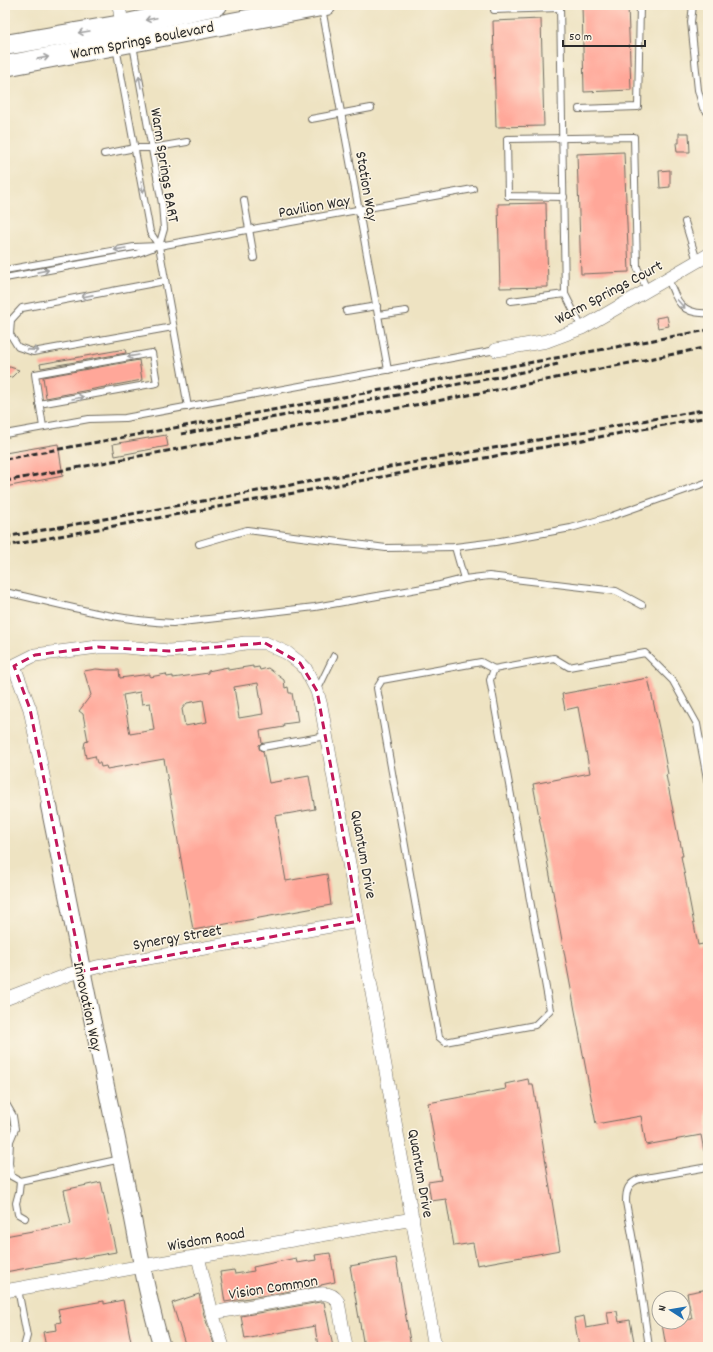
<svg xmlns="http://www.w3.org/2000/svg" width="713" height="1352" viewBox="0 0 713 1352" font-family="Dekko,sans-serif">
	<rect width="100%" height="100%" fill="#fcf5e5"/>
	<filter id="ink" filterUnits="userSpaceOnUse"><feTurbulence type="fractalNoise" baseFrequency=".025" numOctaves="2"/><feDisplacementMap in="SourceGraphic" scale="8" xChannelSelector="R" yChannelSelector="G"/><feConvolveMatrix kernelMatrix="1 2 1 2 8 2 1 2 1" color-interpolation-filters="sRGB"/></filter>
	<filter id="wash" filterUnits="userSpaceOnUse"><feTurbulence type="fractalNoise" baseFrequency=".012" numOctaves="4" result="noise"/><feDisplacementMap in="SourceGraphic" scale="16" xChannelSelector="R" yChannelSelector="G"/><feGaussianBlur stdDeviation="0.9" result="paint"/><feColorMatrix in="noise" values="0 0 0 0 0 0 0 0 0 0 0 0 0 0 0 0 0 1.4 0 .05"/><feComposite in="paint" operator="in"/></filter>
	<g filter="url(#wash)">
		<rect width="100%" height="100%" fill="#eee3c2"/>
		<g id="blocks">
			<g fill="#ffa799" fill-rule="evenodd">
				<polygon points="582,5 628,5 631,90 584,92"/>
				<polygon points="541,19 544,126 496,127 493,21"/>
				<polygon points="679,133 689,133 690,152 677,152 676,143 679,143"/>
				<polygon points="624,152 629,272 581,274 577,154"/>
				<polygon points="670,170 670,187 660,188 659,171"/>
				<polygon points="546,203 548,287 500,288 498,204"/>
				<polygon points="667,316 669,326 658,328 656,318"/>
				<polygon points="125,349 126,353 41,368 40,364"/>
				<polygon points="139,360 142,380 46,398 43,377"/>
				<polygon points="10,367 19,370 12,377 5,378 5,368"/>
				<polygon points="166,435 168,446 115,456 113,444"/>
				<polygon points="58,444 63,476 5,487 5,453"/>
				<path d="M253,666v2l6,-1 1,3 8,-2 16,12 1,8 3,-1 1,6h3l3,18 1,-1 2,12 -15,2 1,3 -24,4 2,12 -3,2v3l1,2 3,1 6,32 40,-7 6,33 -40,7 11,65 41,-7 4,31 -138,25 -29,-171 -57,10 -1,-3 -5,1 -1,-4h-3l-2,-7 -9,2 -2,-11 1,-5 3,-1 -5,-27 -4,-3 12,-16 -7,-24 12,-2 12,1h11l1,8 30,-4v3l16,-3 1,3 6,-1v2l35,-5v-2l20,-4v3zM258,683l5,31 -24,4 -5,-31zM140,692l2,12 8,-1 4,27 -24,4 -7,-39zM203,700l4,22 -22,4 -3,-17 5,-6z"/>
				<polygon points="648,678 661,737 668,774 666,775 679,841 680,841 683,856 681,856 698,945 708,943 708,981 705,981 708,999 708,1151 704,1151 701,1135 646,1145 641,1116 596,1124 533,784 590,773 578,707 565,710 562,694"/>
				<polygon points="528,1079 529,1084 533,1084 560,1250 477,1265 473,1243 454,1246 446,1199 431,1201 428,1182 441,1180 428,1103 506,1089 505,1084"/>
				<polygon points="101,1182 116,1252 5,1272 5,1236 71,1224 64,1190"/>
				<polygon points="330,1253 335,1282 321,1285 321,1286 225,1302 220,1272 234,1270 235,1274 254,1271 253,1267 296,1258 297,1263 316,1260 315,1255"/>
				<polygon points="396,1258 411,1347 364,1347 350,1266"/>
				<polygon points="708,1289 708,1347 666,1347 662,1324 683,1322 683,1320 692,1319 687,1293"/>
				<polygon points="199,1294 204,1315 215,1347 186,1347 172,1303"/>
				<polygon points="123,1300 132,1347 46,1347 43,1332 57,1330 56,1323 61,1322 58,1309 104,1301 104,1304"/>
				<polygon points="320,1302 324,1302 333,1347 318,1347 315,1326 245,1339 241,1316"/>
				<polygon points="617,1311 619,1322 630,1320 635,1347 579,1347 574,1318 584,1316 586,1328 609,1324 607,1312"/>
			</g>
		</g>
	</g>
	<g filter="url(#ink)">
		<use href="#blocks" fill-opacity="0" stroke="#6f6b60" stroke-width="1"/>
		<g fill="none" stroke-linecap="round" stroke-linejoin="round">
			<g stroke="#6f6b60" stroke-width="8">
				<g id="service">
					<polyline points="560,5 565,294"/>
					<polyline points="693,5 691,22 698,90 703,108 708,113"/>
					<polyline points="322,8 388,370"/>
					<polyline points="494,10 560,8"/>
					<polyline points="133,45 162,204 164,229 159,246"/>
					<polyline points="116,47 150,232 159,246 188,407"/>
					<polyline points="579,109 638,107 640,5"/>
					<polyline points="311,119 371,108"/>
					<polyline points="104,154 135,148 152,148 187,142"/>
					<polyline points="564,197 508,196 507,139 634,137 637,267 647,290"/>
					<polyline points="244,200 254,258"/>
					<polyline points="685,222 697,261"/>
					<polyline points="5,270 134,247 159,246 473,189"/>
					<polyline points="5,278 136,254 152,248"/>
					<path d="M668,278c8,22 13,37 40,35"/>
					<polyline points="165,281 22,308 11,320 10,334 18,347 33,352 173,327"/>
					<polyline points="511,301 565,294 582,328"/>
					<polyline points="346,311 377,306"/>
					<polyline points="378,315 406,311"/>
					<polyline points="39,404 157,383 152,353 35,374 43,427"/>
					<polyline points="5,434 89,419 125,418 496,350"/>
					<polyline points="199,544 247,530 386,548 455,547 495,542 571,528 609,517 708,482"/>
					<polyline points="455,547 464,579"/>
					<path d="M5,592c55,12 111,29 168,31l142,-16 125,-22 24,-6 25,-3 127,15 26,14"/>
					<polyline points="494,669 490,680 550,1010 535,1025 445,1042 439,1037 377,688 382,680 481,662 494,669 554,658 569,667 645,653 673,681 697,724 708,784"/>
					<polyline points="317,691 334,656"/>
					<polyline points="263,747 326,736"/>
					<polyline points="5,1102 13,1116 15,1129 10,1141 9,1163 11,1176 20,1181 121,1159"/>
					<polyline points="20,1181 19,1192 16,1203 18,1214 25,1218"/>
					<polyline points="18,1289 27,1336 24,1347"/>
					<path d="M649,1347l-12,-84 -11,-61c0,-12 2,-19 14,-23l68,-12"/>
				</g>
			</g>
			<g stroke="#6f6b60" stroke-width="14">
				<g id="minor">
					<polyline points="119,5 122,25"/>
					<polyline points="496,350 547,341 582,328 708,255"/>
					<polyline points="14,666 30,709 49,806"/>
					<polyline points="5,670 35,655 98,647 125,647 169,651 220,647 245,643 265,643 287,653 300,663 305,668 317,691 321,706 435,1347"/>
					<polyline points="5,999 70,974 97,967 359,921"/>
					<polyline points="198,1257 212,1313 223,1347"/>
					<polyline points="5,1291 143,1266 413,1219"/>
					<path d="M212,1313l107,-19c8,-1 15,1 19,8l8,45"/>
				</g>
			</g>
			<g stroke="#6f6b60" stroke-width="18">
				<path id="tertiary" d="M49,806c25,122 49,245 75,367 12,58 21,118 38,174"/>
			</g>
			<g stroke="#6f6b60" stroke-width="22">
				<g id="primary">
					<polyline points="5,45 122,25 217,5"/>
					<polyline points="5,66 326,5"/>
				</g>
			</g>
			<use href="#service" stroke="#fff" stroke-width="6"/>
			<use href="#minor" stroke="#fff" stroke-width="13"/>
			<use href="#tertiary" stroke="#fff" stroke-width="16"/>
			<use href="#primary" stroke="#fff" stroke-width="20"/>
			<g stroke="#2b2b2b" stroke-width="3" stroke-dasharray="6 3" stroke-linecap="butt">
				<polyline points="181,434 509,375 558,364"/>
				<polyline points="5,459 708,330"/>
				<polyline points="5,481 512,387 708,347"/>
				<polyline points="5,537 708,409"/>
				<polyline points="5,546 708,417"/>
			</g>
		</g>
		<defs><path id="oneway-shaft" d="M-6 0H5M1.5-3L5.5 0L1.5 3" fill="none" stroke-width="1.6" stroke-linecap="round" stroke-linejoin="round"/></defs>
		<g stroke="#a0a0a0">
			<use href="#oneway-shaft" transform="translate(151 19) rotate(168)"/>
			<use href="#oneway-shaft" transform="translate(84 32) rotate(171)"/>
			<use href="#oneway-shaft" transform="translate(43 58) rotate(-11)"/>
			<use href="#oneway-shaft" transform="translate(140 82) rotate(-100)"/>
			<use href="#oneway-shaft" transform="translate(142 187) rotate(80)"/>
			<use href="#oneway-shaft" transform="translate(120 249) rotate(170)"/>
			<use href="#oneway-shaft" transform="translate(43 271) rotate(-11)"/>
			<use href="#oneway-shaft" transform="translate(87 296) rotate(169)"/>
			<use href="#oneway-shaft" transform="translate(681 304) rotate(48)"/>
			<use href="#oneway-shaft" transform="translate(33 350) rotate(4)"/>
			<use href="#oneway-shaft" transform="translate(133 356) rotate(170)"/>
			<use href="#oneway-shaft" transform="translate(78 398) rotate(-10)"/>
		</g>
	</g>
	<path fill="none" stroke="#c2185b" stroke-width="3" stroke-dasharray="8 5" stroke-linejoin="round" d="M265,643l35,20 17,28 42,230 -277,50 -52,-262 -16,-43 21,-11 63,-8 71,4z"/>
	<g text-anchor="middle" stroke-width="3" stroke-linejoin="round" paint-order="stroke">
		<g font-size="16" fill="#2b2b2b" stroke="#fcf5e5">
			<text transform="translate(142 39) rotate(-11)" y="6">Warm Springs Boulevard</text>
			<text transform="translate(166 165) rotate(81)" y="6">Warm Springs BART</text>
			<text transform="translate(368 186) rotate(80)" y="6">Station Way</text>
			<text transform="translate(314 205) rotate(-10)" y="6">Pavilion Way</text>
			<text transform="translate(608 291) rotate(-28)" y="6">Warm Springs Court</text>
			<text transform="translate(365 854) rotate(80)" y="6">Quantum Drive</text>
			<text transform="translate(177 936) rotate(-10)" y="6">Synergy Street</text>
			<text transform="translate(89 1006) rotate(78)" y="6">Innovation Way</text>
			<text transform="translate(422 1173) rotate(80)" y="6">Quantum Drive</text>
			<text transform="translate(206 1238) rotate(-10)" y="6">Wisdom Road</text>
			<text transform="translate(273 1286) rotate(-9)" y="6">Vision Common</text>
		</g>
	</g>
	<rect width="713" height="1352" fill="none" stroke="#fcf5e5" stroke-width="20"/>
	<g transform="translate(671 1310) rotate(282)"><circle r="19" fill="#fcf5e5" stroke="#a8a49b"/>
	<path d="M0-3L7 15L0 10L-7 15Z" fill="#1f6fb2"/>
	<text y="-6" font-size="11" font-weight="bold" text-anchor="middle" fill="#2b2b2b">N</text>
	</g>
	<path d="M563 40v6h82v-6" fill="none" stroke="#2b2b2b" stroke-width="2"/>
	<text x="569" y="40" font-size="12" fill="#2b2b2b" stroke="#fcf5e5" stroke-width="3" paint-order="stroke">50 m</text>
</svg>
